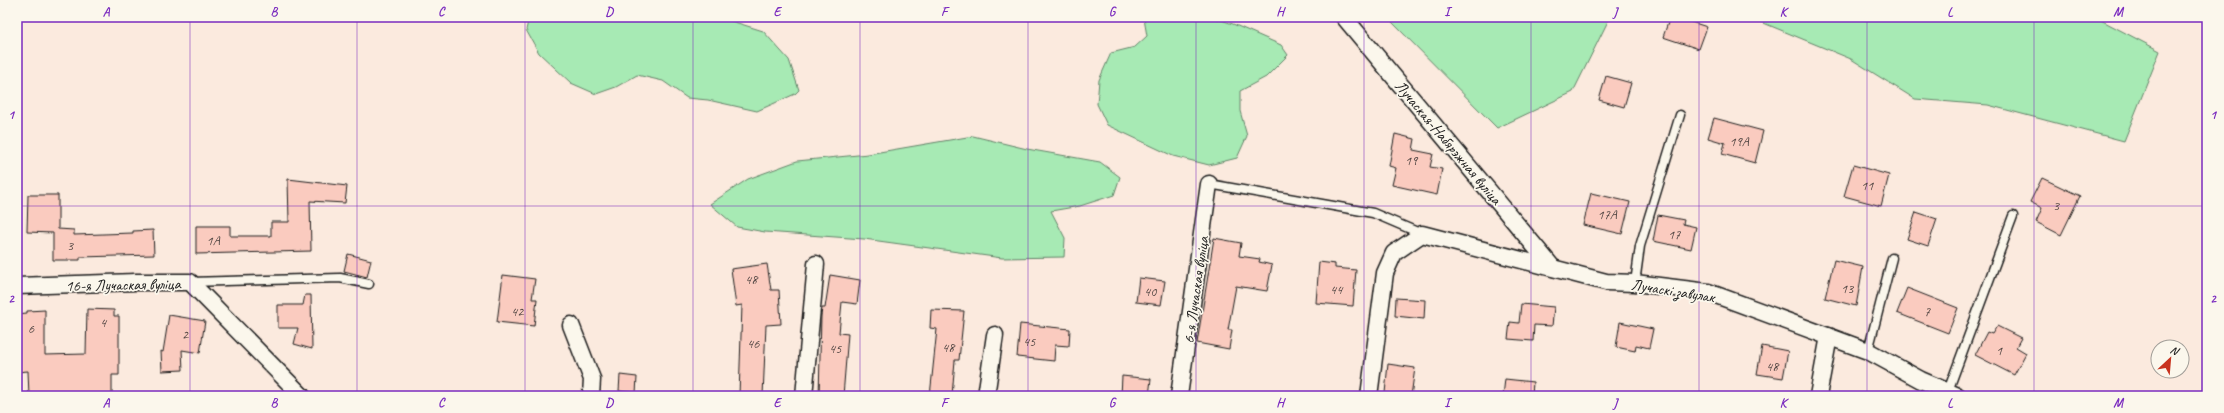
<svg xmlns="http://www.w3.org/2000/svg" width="2224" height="413" viewBox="0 0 2224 413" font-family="Caveat,sans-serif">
	<rect width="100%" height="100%" fill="#fbeade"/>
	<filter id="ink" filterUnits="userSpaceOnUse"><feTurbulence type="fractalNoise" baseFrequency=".025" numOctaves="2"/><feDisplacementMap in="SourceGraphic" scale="8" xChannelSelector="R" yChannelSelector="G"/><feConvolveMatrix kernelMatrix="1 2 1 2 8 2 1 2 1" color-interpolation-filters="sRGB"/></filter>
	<g filter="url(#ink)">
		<g fill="#a7eab4" stroke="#628368">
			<polygon points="529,17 708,17 725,19 763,31 789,60 799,90 795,94 757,111 708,100 687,98 663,81 637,75 616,87 596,94 571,83 539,53 526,30"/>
			<polygon points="1138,17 1212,17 1233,24 1281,45 1288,55 1266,77 1240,91 1240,111 1247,136 1237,158 1209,165 1173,156 1107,125 1097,104 1099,80 1111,53 1135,47 1147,36 1144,19"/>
			<polygon points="1387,17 1610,17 1573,92 1497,128"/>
			<polygon points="1749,17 2095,17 2160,51 2124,141 1988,105 1915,99 1851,59"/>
			<polygon points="973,136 1027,149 1100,162 1120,177 1114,195 1080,206 1051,211 1065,238 1064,257 1002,258 864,239 765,232 737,227 710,204 748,179 797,161 868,154"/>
		</g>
		<g fill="#facbbf" stroke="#1c1c1c">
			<polygon points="1670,17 1676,17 1707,27 1699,49 1663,37"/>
			<polygon points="1606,76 1631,83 1624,107 1599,100"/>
			<polygon points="1714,118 1763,131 1755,163 1722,154 1725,143 1708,138"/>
			<polygon points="1395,134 1415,139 1413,150 1433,154 1430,167 1442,169 1437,195 1392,185 1396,168 1389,166"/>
			<polygon points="1853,165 1889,175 1881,206 1844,196"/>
			<polygon points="2042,178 2080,196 2061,235 2036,222 2042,208 2030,202"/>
			<polygon points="288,179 347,186 345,203 310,201 311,251 196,254 196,226 230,226 230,236 271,236 271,222 289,222"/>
			<polygon points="1591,193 1630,202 1622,234 1583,225"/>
			<polygon points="28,195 58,195 58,229 74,230 74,235 133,233 133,231 153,230 154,255 80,257 80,260 53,260 53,233 27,232"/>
			<polygon points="1916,212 1937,219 1928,246 1907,239"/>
			<polygon points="1658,215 1684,220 1683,224 1696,227 1691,249 1653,241"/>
			<polygon points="1214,238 1241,243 1239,256 1260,259 1259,262 1272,265 1267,291 1236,286 1228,330 1232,330 1229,349 1197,343"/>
			<polygon points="348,254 371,260 367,277 344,271"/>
			<polygon points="1834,260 1863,267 1856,306 1825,298"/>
			<polygon points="1319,262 1335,264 1335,268 1356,270 1353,306 1316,303"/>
			<polygon points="767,264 771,290 779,290 781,324 766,325 763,396 739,396 742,305 736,306 731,269"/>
			<polygon points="503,275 535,279 532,299 537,299 534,326 497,322"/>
			<polygon points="830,275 860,280 857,304 842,302 839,333 848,334 843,396 819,396 821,316 822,308 825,308"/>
			<polygon points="1139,278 1165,281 1161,305 1136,302"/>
			<polygon points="1907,288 1958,308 1948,333 1897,313"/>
			<polygon points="305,295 311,295 312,349 294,344 298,328 278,328 278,305 303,305"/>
			<polygon points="1396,298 1425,300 1424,319 1395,316"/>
			<polygon points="1521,304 1554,307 1552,326 1534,325 1533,341 1508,339 1510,322 1519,323"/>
			<polygon points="87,309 114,310 114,316 119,316 119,375 112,375 112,396 29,396 28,371 17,372 17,314 27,313 27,311 45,310 45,355 86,354"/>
			<polygon points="931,310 964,311 959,360 955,360 952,396 930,396 937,329 930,328"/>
			<polygon points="169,315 205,321 200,353 182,350 183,370 162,371 161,351 163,352"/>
			<polygon points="1620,322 1653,329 1649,348 1636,345 1635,351 1616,347"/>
			<polygon points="1020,324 1070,329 1069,346 1055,345 1054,361 1017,357"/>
			<polygon points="1997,326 2021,338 2016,347 2026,353 2014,375 1975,355 1987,332 1992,334"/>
			<polygon points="1762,346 1788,351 1783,378 1757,374"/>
			<polygon points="1388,364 1415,368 1411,396 1385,393"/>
			<polygon points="620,375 637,377 636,393 619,391"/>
			<polygon points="1122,376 1151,379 1149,396 1121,396"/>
			<polygon points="1505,379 1533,382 1532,396 1503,396"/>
		</g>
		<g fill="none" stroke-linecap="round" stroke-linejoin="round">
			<g stroke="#1c1c1c" stroke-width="11">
				<g id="service">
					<polyline points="1209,184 1373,213 1422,234"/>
					<polyline points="190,282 340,278 369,284"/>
					<polyline points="1635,283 1640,246 1680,115"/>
					<polyline points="1868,351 1892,258"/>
					<polyline points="1948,391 2013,216"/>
				</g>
			</g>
			<g stroke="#1c1c1c" stroke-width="19">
				<g id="minor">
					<polyline points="1344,17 1553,268"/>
					<polyline points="17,286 136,282 190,282 302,396"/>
					<polyline points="571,325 592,379 591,396"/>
					<polyline points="804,396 816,264"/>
					<polyline points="986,396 995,335"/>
					<polyline points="1179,396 1209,184"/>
					<polyline points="1369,396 1385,273 1394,253 1422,234 1606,282 1635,283 1708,292 1868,351 1921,380 1958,396"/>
					<polyline points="1818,396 1829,336"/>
				</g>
			</g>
			<use href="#service" stroke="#fbf7ec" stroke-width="8"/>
			<use href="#minor" stroke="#fbf7ec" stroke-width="16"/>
		</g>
	</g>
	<path fill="none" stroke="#7b2cbf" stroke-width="1" stroke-opacity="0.55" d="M190,17v379M357,17v379M525,17v379M693,17v379M860,17v379M1028,17v379M1196,17v379M1364,17v379M1531,17v379M1699,17v379M1867,17v379M2034,17v379M17,206h2190"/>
	<g text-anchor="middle" stroke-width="3.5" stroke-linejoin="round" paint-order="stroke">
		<g font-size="14" fill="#544845">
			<text x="1739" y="146">19А</text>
			<text x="1411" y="165">19</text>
			<text x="1867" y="190">11</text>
			<text x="2056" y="210">3</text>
			<text x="1607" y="219">17А</text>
			<text x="1674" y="239">17</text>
			<text x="213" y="245">1А</text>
			<text x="70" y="250">3</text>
			<text x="751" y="284">48</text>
			<text x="1847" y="293">13</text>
			<text x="1336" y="294">44</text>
			<text x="1150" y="296">40</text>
			<text x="517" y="316">42</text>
			<text x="1927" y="316">7</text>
			<text x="103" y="327">4</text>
			<text x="31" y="333">6</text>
			<text x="185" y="339">2</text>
			<text x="1029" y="346">45</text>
			<text x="753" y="348">46</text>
			<text x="948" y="352">48</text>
			<text x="835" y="353">45</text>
			<text x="1999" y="355">1</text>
			<text x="1772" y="371">48</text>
		</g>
		<g font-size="16" fill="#1c1c1c" stroke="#fbf7ec">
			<text transform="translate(1449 142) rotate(50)" y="6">Лучаская-Набярэжная вуліца</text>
			<text transform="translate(123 284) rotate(-1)" y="6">16-я Лучаская вуліца</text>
			<text transform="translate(1195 290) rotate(-82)" y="6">6-я Лучаская вуліца</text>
			<text transform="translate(1673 290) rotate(9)" y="6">Лучаскі завулак</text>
		</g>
	</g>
	<rect width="2224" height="413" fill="none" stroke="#fbf7ec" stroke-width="44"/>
	<g transform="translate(2170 359) rotate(26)"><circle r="19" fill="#fbf7ec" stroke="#a29f99"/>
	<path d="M0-3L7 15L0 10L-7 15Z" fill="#c8321e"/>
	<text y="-6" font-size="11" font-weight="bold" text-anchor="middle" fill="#1c1c1c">N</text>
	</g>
	<rect x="22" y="22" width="2180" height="369" fill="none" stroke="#7b2cbf" stroke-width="1.5"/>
	<g font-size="13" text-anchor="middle" font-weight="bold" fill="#7b2cbf">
		<text x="106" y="16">A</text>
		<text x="274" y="16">B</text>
		<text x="441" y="16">C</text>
		<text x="609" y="16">D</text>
		<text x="777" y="16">E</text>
		<text x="944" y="16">F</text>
		<text x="1112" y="16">G</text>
		<text x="1280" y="16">H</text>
		<text x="1447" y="16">I</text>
		<text x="1615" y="16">J</text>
		<text x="1783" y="16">K</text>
		<text x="1950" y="16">L</text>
		<text x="2118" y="16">M</text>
		<text x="11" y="119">1</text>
		<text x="2213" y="119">1</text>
		<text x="11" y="303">2</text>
		<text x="2213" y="303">2</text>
		<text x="106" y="407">A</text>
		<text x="274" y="407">B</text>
		<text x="441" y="407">C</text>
		<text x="609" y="407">D</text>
		<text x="777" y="407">E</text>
		<text x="944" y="407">F</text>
		<text x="1112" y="407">G</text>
		<text x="1280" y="407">H</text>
		<text x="1447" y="407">I</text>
		<text x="1615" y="407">J</text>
		<text x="1783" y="407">K</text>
		<text x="1950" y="407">L</text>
		<text x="2118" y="407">M</text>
	</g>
</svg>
